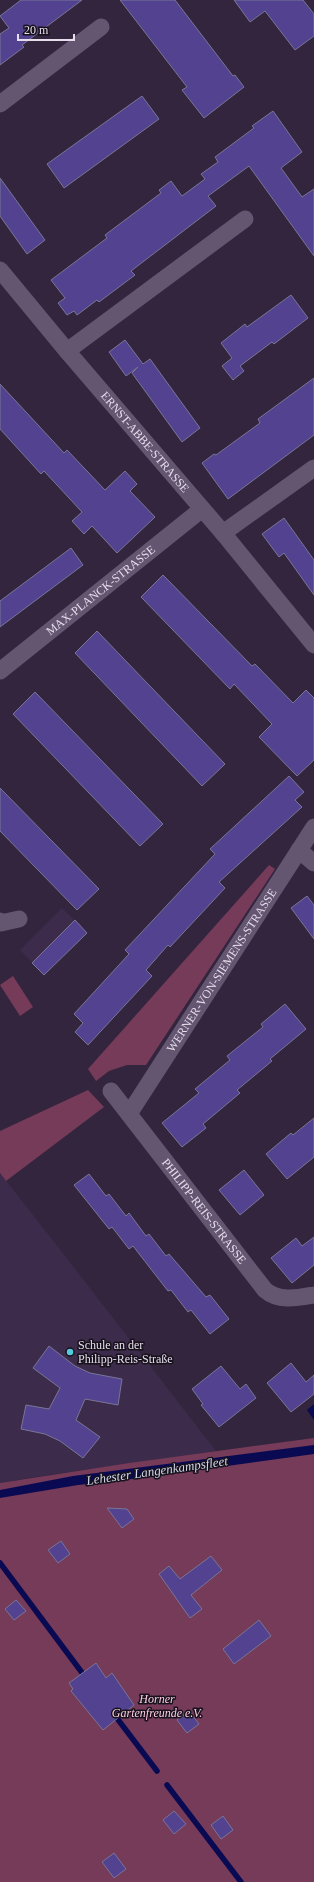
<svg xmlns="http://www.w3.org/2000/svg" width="314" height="1882" viewBox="0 0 314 1882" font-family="'Times New Roman',serif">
	<rect width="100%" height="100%" fill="#33253e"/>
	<g fill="#3c2b4a">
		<polygon points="62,908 87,933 44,975 20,950"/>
		<polygon points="0,1173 62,1252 216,1451 48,1475 0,1483"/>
	</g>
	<g fill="#753b59">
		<polygon points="269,865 275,869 146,1065 127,1065 109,1071 96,1081 88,1069"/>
		<polygon points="13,976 33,1007 20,1016 0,985"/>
		<polygon points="88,1090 104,1107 6,1181 0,1173 0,1131"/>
		<polygon points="314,1438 314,1882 0,1882 0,1483 129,1463"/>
	</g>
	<g fill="#0a0a53">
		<polygon points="314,1404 314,1420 307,1410"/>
		<polygon points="314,1445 314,1454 141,1478 78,1485 0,1498 0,1490 73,1476"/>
	</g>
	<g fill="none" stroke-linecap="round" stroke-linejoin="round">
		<g stroke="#0a0a53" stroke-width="5.5">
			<polyline points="0,1563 86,1678"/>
			<polyline points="113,1713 157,1771"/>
			<polyline points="167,1785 241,1882"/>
		</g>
	</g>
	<g fill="#524290" stroke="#797695">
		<polygon points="21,0 82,0 22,45 24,47 0,65 0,34 9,28 0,16"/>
		<polygon points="120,0 175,0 233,76 235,75 244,87 204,118 182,90 187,87"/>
		<polygon points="234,0 303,0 314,14 314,36 295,50 265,11 250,22"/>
		<polygon points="142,96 159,119 64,188 47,164"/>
		<polygon points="273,111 302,152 281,168 302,197 314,189 314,256 249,166 208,196 216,206 131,271 135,275 99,302 97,300 77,315 74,311 67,315 58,303 65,298 51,280 107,238 105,235 161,193 159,190 171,181 182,196 205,179 201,174 218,162 215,157 254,128 252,126"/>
		<polygon points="0,178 45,240 27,254 0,216"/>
		<polygon points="291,295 308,318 274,344 272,342 240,366 244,371 233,380 222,366 232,358 221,343 245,324 247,327"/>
		<polygon points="125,340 143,364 150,359 200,428 182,442 132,373 138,367 126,376 109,352"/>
		<polygon points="314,378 314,435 228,499 202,463 214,454 216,455 260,423 258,419"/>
		<polygon points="0,384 64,453 67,450 105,490 125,471 137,484 130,491 155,517 117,553 92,526 84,534 72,521 82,512 44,471 41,474 0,429"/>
		<polygon points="284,518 314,560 314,595 284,553 279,557 262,534"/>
		<polygon points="71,548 83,565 0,627 0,601"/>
		<polygon points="163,575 252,666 255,664 293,703 306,690 314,698 314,760 297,776 259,737 272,724 234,684 230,689 141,597"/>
		<polygon points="97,631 225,764 202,786 75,653"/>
		<polygon points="35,692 163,824 140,846 13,714"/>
		<polygon points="289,776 304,792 295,800 302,807 219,882 225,888 170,947 168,945 146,970 152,976 88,1045 75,1032 83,1023 74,1014 129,954 125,950 215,854 210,849"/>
		<polygon points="0,788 99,889 77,910 0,831"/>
		<polygon points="307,896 314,905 314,939 291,908"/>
		<polygon points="75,920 87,933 44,975 32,963"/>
		<polygon points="285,1004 306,1029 270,1059 272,1061 237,1090 240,1093 203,1124 206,1128 182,1147 162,1123 199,1093 195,1089 230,1060 227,1056 263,1027 261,1024"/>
		<polygon points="314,1118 314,1157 287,1179 266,1154 291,1133 293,1135"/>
		<polygon points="244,1170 264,1195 240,1215 219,1190"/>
		<polygon points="89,1174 106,1196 109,1194 126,1216 129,1213 146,1236 149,1234 166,1256 169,1254 206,1297 210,1295 229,1319 210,1334 191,1310 188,1312 171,1290 168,1291 133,1246 129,1249 112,1227 109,1229 74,1185"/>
		<polygon points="314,1237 314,1265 292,1283 271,1258 296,1238 302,1246"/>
		<polygon points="49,1346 75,1366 90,1373 122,1379 118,1405 85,1399 76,1420 100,1437 83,1458 60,1441 45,1434 21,1429 26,1405 49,1409 60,1388 33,1368"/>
		<polygon points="291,1363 306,1382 314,1375 314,1394 291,1412 267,1383"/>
		<polygon points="221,1366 240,1389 246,1384 256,1398 219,1427 201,1405 203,1404 192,1389"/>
		<polygon points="107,1508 127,1509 134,1519 122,1528"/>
		<polygon points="61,1541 70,1554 58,1563 48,1550"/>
		<polygon points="211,1556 222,1570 191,1595 202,1609 190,1618 159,1574 169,1566 180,1579"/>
		<polygon points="16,1600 26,1611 14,1620 5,1609"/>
		<polygon points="259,1620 271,1636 234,1664 223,1649"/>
		<polygon points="96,1663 106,1678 112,1673 134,1705 103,1730 71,1691 73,1689 69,1683"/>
		<polygon points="189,1711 199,1724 187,1733 177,1720"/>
		<polygon points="174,1811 186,1824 174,1834 163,1820"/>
		<polygon points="223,1816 233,1830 221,1839 211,1825"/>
		<polygon points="114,1853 126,1869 114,1878 102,1862"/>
	</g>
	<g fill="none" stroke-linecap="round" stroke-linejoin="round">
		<g stroke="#645570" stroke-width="17">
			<polyline points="0,104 101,27"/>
			<path id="s1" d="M0,270l67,81 156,182 91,112"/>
			<polyline points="67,351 245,219"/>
			<polyline points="223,533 314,468"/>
			<path id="s2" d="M0,671l202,-162"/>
			<polyline points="299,850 314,863"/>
			<polyline points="0,921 1,923 19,919"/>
			<path id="s3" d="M111,1091l154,199c14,12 32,8 49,5"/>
			<path id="s4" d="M129,1114l185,-287"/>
		</g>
	</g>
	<circle fill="#54cade" stroke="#17111c" stroke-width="1.5" cx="70" cy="1352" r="4"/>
	<g text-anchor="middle" stroke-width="3" stroke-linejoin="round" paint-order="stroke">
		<g font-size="12" fill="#e6dded" stroke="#17111c">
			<text dy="4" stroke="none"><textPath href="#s1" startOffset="225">ERNST-ABBE-STRASSE</textPath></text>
			<text dy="4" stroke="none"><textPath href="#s2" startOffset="129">MAX-PLANCK-STRASSE</textPath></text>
			<text dy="4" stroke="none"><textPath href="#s4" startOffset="171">WERNER-VON-SIEMENS-STRASSE</textPath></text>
			<text dy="4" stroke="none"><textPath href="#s3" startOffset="152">PHILIPP-REIS-STRASSE</textPath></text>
		</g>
		<g font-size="12" fill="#e6dded" stroke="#17111c" text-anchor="start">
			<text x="78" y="1349">Schule an der<tspan x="78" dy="14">Philipp-Reis-Straße</tspan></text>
		</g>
		<g font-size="12" font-style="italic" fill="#fecde3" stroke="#17111c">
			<text x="157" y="1703">Horner<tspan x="157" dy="14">Gartenfreunde e.V.</tspan></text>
		</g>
		<g font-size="13" font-style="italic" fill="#cfd7ec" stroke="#17111c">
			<text transform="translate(157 1470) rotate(-8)" y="5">Lehester Langenkampsfleet</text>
		</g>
	</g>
	<path d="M18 34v6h56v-6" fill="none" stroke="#e6dded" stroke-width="2"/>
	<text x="24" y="34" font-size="12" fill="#e6dded" stroke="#17111c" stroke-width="3" paint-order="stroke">20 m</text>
</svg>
